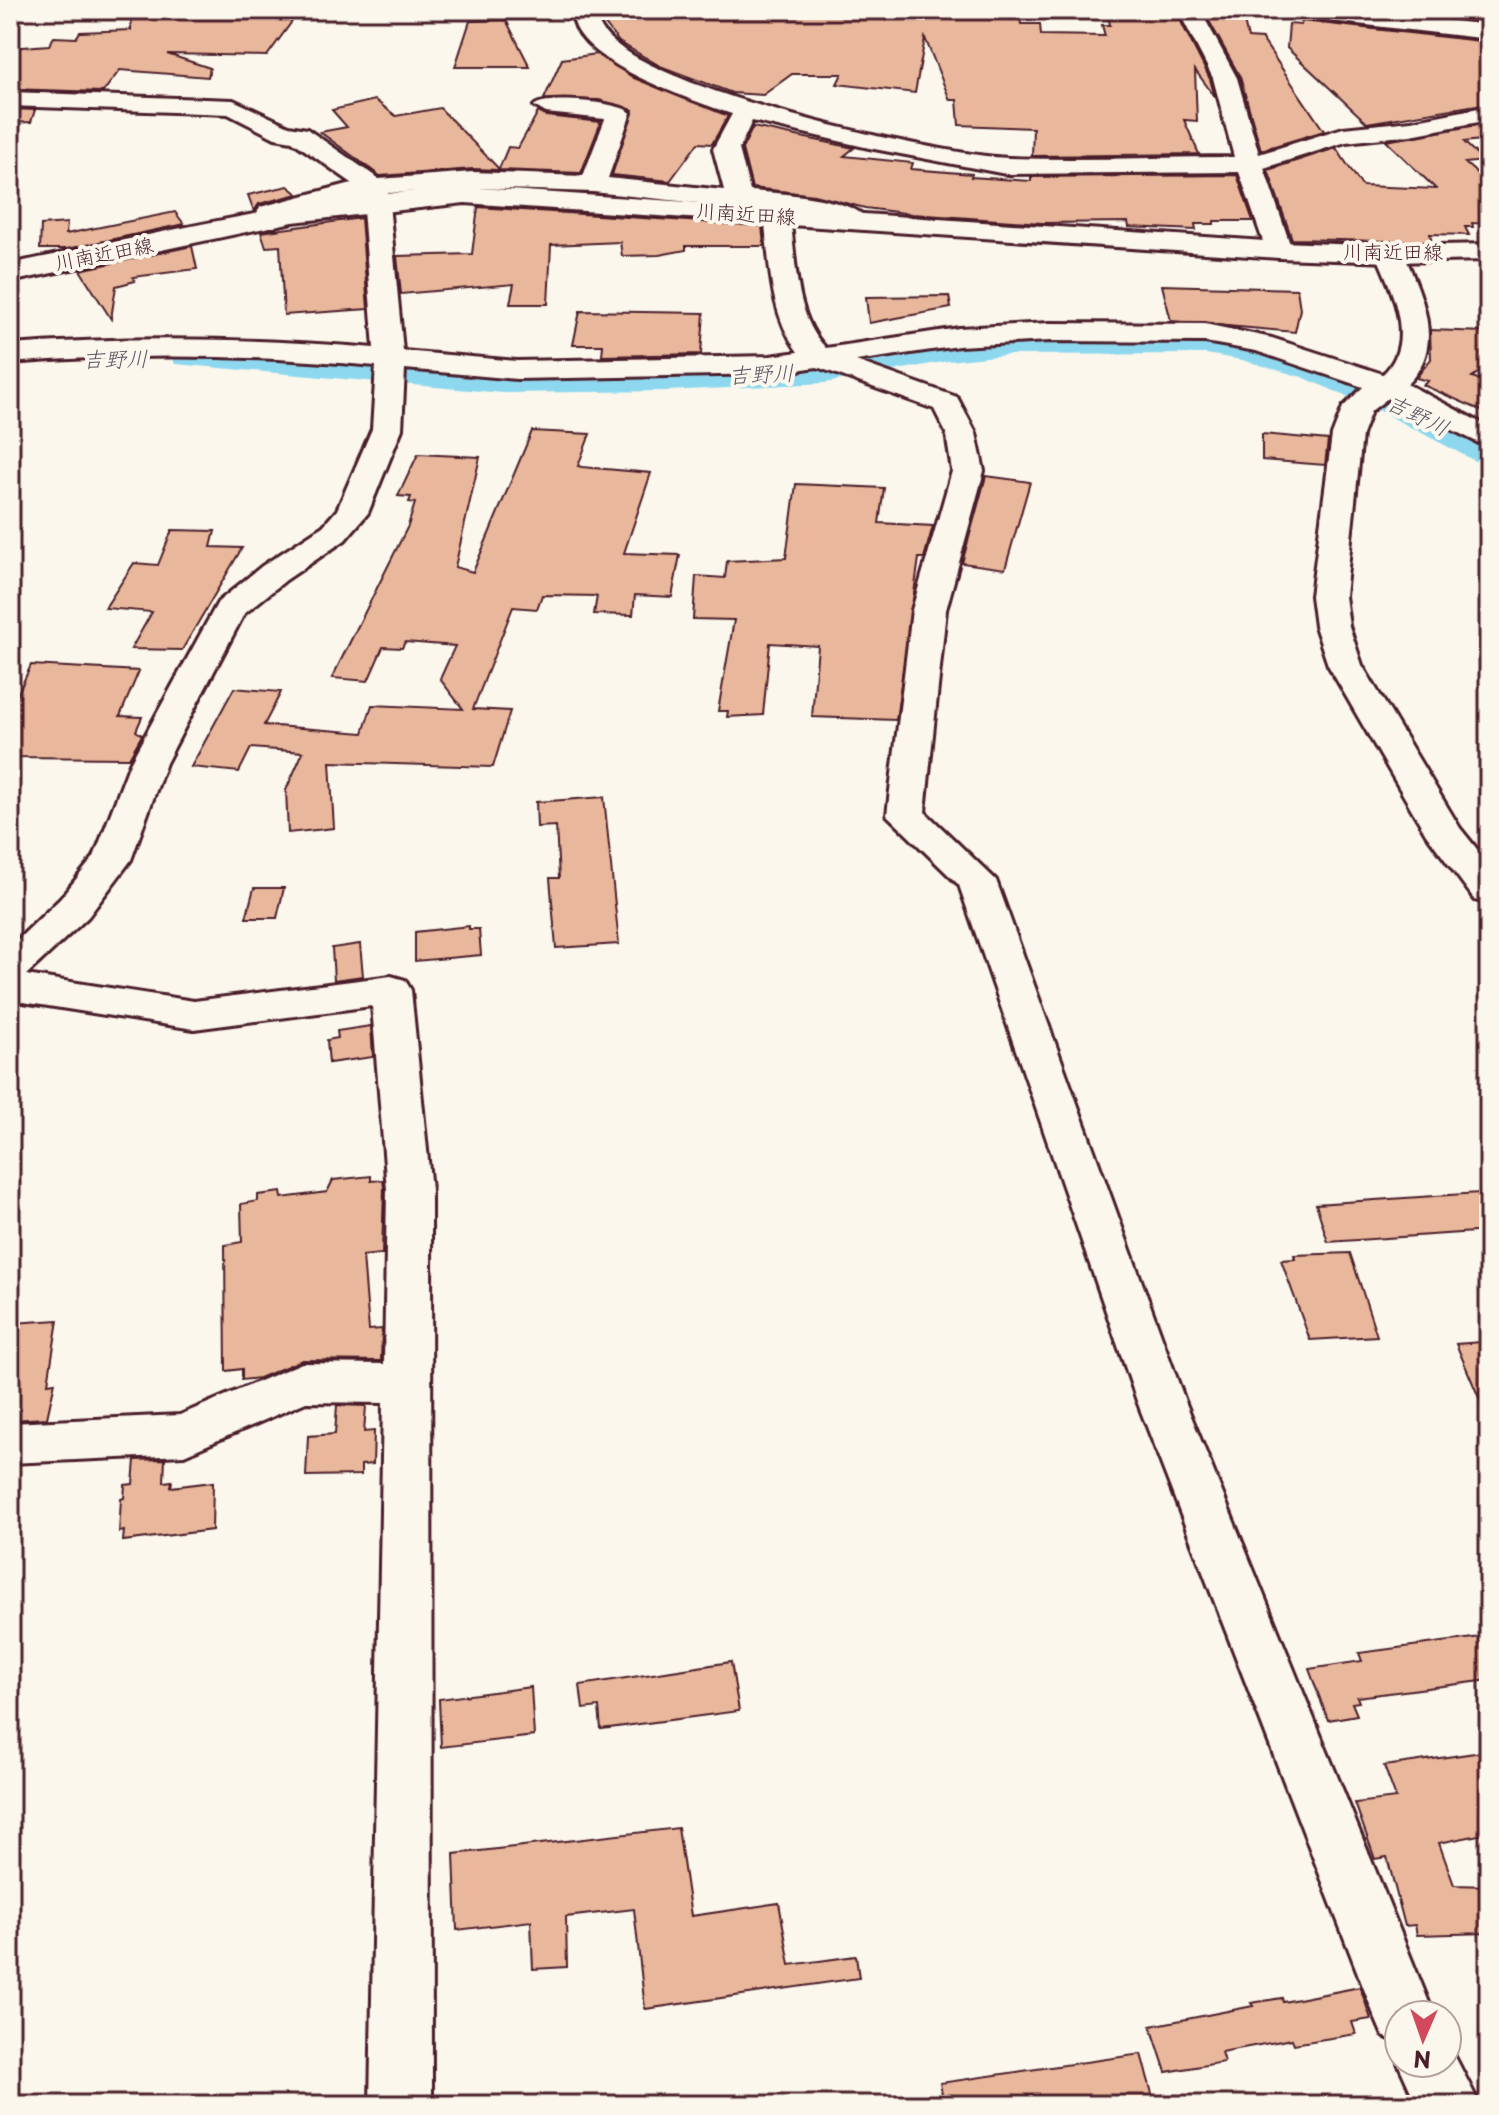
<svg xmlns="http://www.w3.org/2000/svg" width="1499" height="2115" viewBox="0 0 1499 2115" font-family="'Playpen Sans','Klee One',sans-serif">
	<rect width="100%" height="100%" fill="#fbf7ec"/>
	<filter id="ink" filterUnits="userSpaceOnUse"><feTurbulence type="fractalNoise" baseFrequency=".0125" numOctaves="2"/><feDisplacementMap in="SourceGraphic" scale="16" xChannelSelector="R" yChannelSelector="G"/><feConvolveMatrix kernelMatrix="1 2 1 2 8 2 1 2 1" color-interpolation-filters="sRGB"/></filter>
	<g filter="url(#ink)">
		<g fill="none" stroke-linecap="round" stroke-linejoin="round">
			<path fill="#8ed8ef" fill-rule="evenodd" d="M1206,332c102,14 193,55 283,104v28l-14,-3 -101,-53 -72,-31 -60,-17 -36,-6 -199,1 -59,6 -123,22 -158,8 -164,2 -328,-29 -5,-8 5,-8 63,-4 265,25 164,-2 158,-8 123,-22 59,-4z"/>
		</g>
		<g fill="#e9b79b" stroke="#4a1f2b" stroke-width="2">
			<polygon points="131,10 240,10 236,14 293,20 267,56 167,54 210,68 208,77 120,70 103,92 10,89 10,48 49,45 54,37 76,38 80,32 131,30"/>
			<polygon points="675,10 704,10 706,15 768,14 766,10 1018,10 1021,24 1040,24 1041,35 1105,36 1102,25 1110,25 1107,10 1175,10 1210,79 1215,97 1195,70 1197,121 1184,120 1199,154 1032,156 1033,128 959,125 957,100 950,100 925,38 915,93 837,84 842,74 792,74 763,95 732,93 660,66 619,42 604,23 676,14"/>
			<polygon points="1203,10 1242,13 1248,38 1262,39 1324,131 1261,150 1240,77"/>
			<polygon points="1383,10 1489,10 1489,22"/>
			<polygon points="506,20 530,67 455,67 470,21"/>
			<polygon points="1302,21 1489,42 1489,78 1480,82 1489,86 1489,103 1367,123 1287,48 1289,24 1301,25"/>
			<polygon points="597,54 634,78 728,116 712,144 698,143 670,181 612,175 633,110 599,100 544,99 562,59"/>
			<polygon points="375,100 396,116 440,108 499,169 508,147 518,148 538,112 546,116 601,122 581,173 473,169 380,176 320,132 347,127 332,110"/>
			<polygon points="10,109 35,110 31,122 10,123"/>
			<polygon points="1489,123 1489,139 1464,142 1484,161 1465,163 1489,184 1489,224 1472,223 1473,227 1465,227 1469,235 1430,234 1432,242 1292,239 1268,170 1336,148 1362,186 1436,189 1386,141"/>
			<polygon points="753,127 854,148 844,156 913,163 911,169 972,174 971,177 1031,181 1031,177 1237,175 1253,221 1214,221 1214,224 1195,224 1196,230 1129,227 1128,222 1042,223 912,214 865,208 814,195 752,188 742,149"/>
			<polygon points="288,186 298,194 259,204 254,211 248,195"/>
			<polygon points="478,207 762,226 764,246 686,246 686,250 659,255 622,256 620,242 551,245 548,304 510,304 514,284 401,294 397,256 472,254"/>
			<polygon points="175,212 184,224 67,249 40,249 41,225 67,223 66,234"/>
			<polygon points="361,218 368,309 284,315 280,246 266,247 261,232"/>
			<polygon points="192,246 197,269 133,277 135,281 116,286 111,319 80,270"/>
			<polygon points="1162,285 1297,289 1300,309 1295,332 1171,321"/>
			<polygon points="949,296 951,308 869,323 866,297"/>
			<polygon points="580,311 704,313 701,354 602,356 603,345 573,345"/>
			<polygon points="1430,330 1485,332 1489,366 1472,377 1489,383 1489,414 1423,385 1428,381 1416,378 1431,359"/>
			<polygon points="532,431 590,434 578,466 582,467 651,473 624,553 680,555 672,597 635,595 633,615 594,614 597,596 542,595 537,609 513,607 473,709 510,711 493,767 330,762 334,828 288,833 286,790 303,752 251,748 239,772 191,767 234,688 281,692 264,725 363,733 372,705 463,709 440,679 455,646 405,642 402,648 383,647 368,681 332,678 408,526 415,503 409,502 411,497 398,496 418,454 480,457 455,567 473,572"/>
			<polygon points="1262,434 1328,440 1325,465 1262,460"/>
			<polygon points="986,476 1030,482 1005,569 962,563"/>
			<polygon points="796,484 884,488 879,523 933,526 924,558 919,558 896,720 812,717 818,646 770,643 763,715 727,717 728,711 718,711 734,620 693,619 696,576 725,578 727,561 786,558"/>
			<polygon points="172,530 215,531 211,547 242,548 182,650 131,649 152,612 105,608 134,563 158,565"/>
			<polygon points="31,665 139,671 120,716 142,717 136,731 142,735 129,758 10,757 10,711"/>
			<polygon points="604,797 619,944 556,948 550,878 559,878 556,826 537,827 536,802"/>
			<polygon points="254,888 284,888 277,918 246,918"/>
			<polygon points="469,926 469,929 479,929 481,955 415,961 415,932"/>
			<polygon points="360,944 363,976 334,980 332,948"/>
			<polygon points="371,1026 373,1057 329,1063 327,1040 338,1038 337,1031"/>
			<polygon points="371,1176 371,1181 383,1180 384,1187 382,1254 363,1256 369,1330 382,1329 381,1361 302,1360 259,1378 242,1380 242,1369 226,1371 225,1245 242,1242 241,1204 258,1201 258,1195 281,1192 282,1198 327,1192 333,1180"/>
			<polygon points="1479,1193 1489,1217 1489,1231 1328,1242 1316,1204"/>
			<polygon points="1350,1253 1377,1336 1310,1340 1281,1260 1295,1259 1294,1255"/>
			<polygon points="58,1320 48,1383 55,1382 47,1418 10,1420 13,1323"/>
			<polygon points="1481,1342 1489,1360 1489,1421 1456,1344"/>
			<polygon points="337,1405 366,1406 364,1432 374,1431 373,1464 361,1465 361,1475 306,1476 308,1436 335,1434"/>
			<polygon points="165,1459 164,1482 172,1481 171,1487 213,1482 212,1530 123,1541 124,1531 119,1532 121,1499 124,1498 125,1485 133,1484 135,1460"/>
			<polygon points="1489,1636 1489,1680 1357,1697 1359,1702 1352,1703 1357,1715 1328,1720 1309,1669 1362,1661 1359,1653"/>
			<polygon points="731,1662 739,1711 601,1729 599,1707 583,1709 580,1685"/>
			<polygon points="531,1687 534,1736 441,1747 439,1699"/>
			<polygon points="1489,1751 1489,1833 1439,1843 1454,1885 1489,1886 1489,1933 1417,1935 1415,1925 1405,1926 1387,1857 1375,1859 1355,1803 1396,1798 1384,1766"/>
			<polygon points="678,1828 691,1916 779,1903 790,1965 856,1956 859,1978 645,2009 634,1909 566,1917 567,1967 533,1969 531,1921 457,1930 454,1854"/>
			<polygon points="1360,1987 1371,2019 1352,2022 1356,2034 1294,2044 1292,2039 1221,2052 1224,2062 1166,2072 1151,2026 1253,2006 1251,2003 1282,1998 1283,2002"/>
			<polygon points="1141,2054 1153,2097 1099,2105 944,2105 940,2083"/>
		</g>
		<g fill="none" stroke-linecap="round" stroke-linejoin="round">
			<g stroke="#4a1f2b" stroke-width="6">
				<g id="minor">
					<path d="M573,10h76l-11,7 -40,3c14,65 345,136 411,138 75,3 151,-1 225,-1l-21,-79 -35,-68h22l37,68 22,76 84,-26 68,-7 78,-15v14l-78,15 -65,7 -82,26 28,82 -3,6h-20l-3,-6 -27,-78 -233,2 -137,-26 -117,-27 -13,28 11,42c28,2 103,6 119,30l-4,6c-16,4 -63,-15 -85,-18l10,7c6,42 4,100 36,132l133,-20 91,-5 155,1 67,14 111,36c34,-32 9,-83 -7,-120l4,-6h20l4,6c18,43 42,92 3,130l82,43v21l-101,-50 -17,13 -9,24 -17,161 4,30 13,39 98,163 29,36v40l-14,-4 -49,-66 -98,-169 -13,-39 -4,-30 21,-161 11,-28 20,-20 -107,-36 -51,-9 -155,-1 -91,5 -103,15 101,36 19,36 8,38 -38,139 -21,202 71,68 189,521 249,614h-35v28l-16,-7 -9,-21 -237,-614 -178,-516 -72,-70 25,-205 40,-139 -6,-38 -12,-24 -117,-42 -47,7 -253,5 -112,-10 -3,60 -34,84 -23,27 -59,40 -42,34 -78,149 -35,97 -43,57 -62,58 168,26 197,-25 14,4 6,10 20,200 1,915h-62l13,-702 -77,-1 -122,53 -174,8v-40l170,-8 122,-52 82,1 3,-174 -15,-184 -178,23 -184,-29v-53l50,-48 34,-42 36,-94 88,-161 44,-36 61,-40 14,-16 35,-81 4,-63c-122,-11 -244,-13 -366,-3v-18c121,-9 244,-7 364,3l-12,-151 -82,21 -5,9h-18l-4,-6 7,-14 92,-24 -60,-42 -17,-3 -47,-24 -218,-8v-14l223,8 56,26 18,3 72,50 94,-7 110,4 22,-57 -59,-6 -12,-7c8,-11 89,-4 97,7l-23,65 116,12 -11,-41 19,-35c-40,-14 -165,-55 -159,-104zM473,188l120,4 135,14 6,13h18l3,-12 20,2 -11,7c6,47 5,96 34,136l-28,4 -253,5 -114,-10 -15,-158z"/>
					<polygon points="1285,10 1356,10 1489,25 1489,39 1296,17"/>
					<polygon points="1447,2041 1480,2105 1417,2105 1398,2063 1399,2060 1399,2063 1447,2063"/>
				</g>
			</g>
			<g stroke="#4a1f2b" stroke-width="6">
				<path id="major" d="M465,187l814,55 111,4 99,-2v16l-99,2 -111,-4 -814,-55 -172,19 -283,60v-18c151,-31 300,-68 455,-77z"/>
			</g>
			<use href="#minor" fill="#fbf7ec" fill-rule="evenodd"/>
			<use href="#major" fill="#fbf7ec" fill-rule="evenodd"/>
		</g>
	</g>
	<g text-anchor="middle" stroke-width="8" stroke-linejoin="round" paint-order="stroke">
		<g font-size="20" fill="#4a1f2b" stroke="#fbf7ec">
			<text transform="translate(746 214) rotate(4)" y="7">川南近田線</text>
			<text x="1393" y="259">川南近田線</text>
			<text transform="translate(104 254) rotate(-11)" y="7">川南近田線</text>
		</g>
		<g font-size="22" font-style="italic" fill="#5e5666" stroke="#fbf7ec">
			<text transform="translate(115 359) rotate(-1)" y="8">吉野川</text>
			<text transform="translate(761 374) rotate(-3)" y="8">吉野川</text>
			<text transform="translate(1418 415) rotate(26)" y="8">吉野川</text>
		</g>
	</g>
	<rect width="1499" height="2115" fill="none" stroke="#fbf7ec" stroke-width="40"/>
	<rect x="20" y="20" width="1459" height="2075" fill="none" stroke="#4a1f2b" stroke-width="3" filter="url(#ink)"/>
	<g transform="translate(1423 2039) rotate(182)"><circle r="38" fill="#fbf7ec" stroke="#b4a19f" stroke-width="2"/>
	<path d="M0-6L14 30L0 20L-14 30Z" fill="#d1495b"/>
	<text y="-12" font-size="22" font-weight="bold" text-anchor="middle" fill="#4a1f2b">N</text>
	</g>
</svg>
